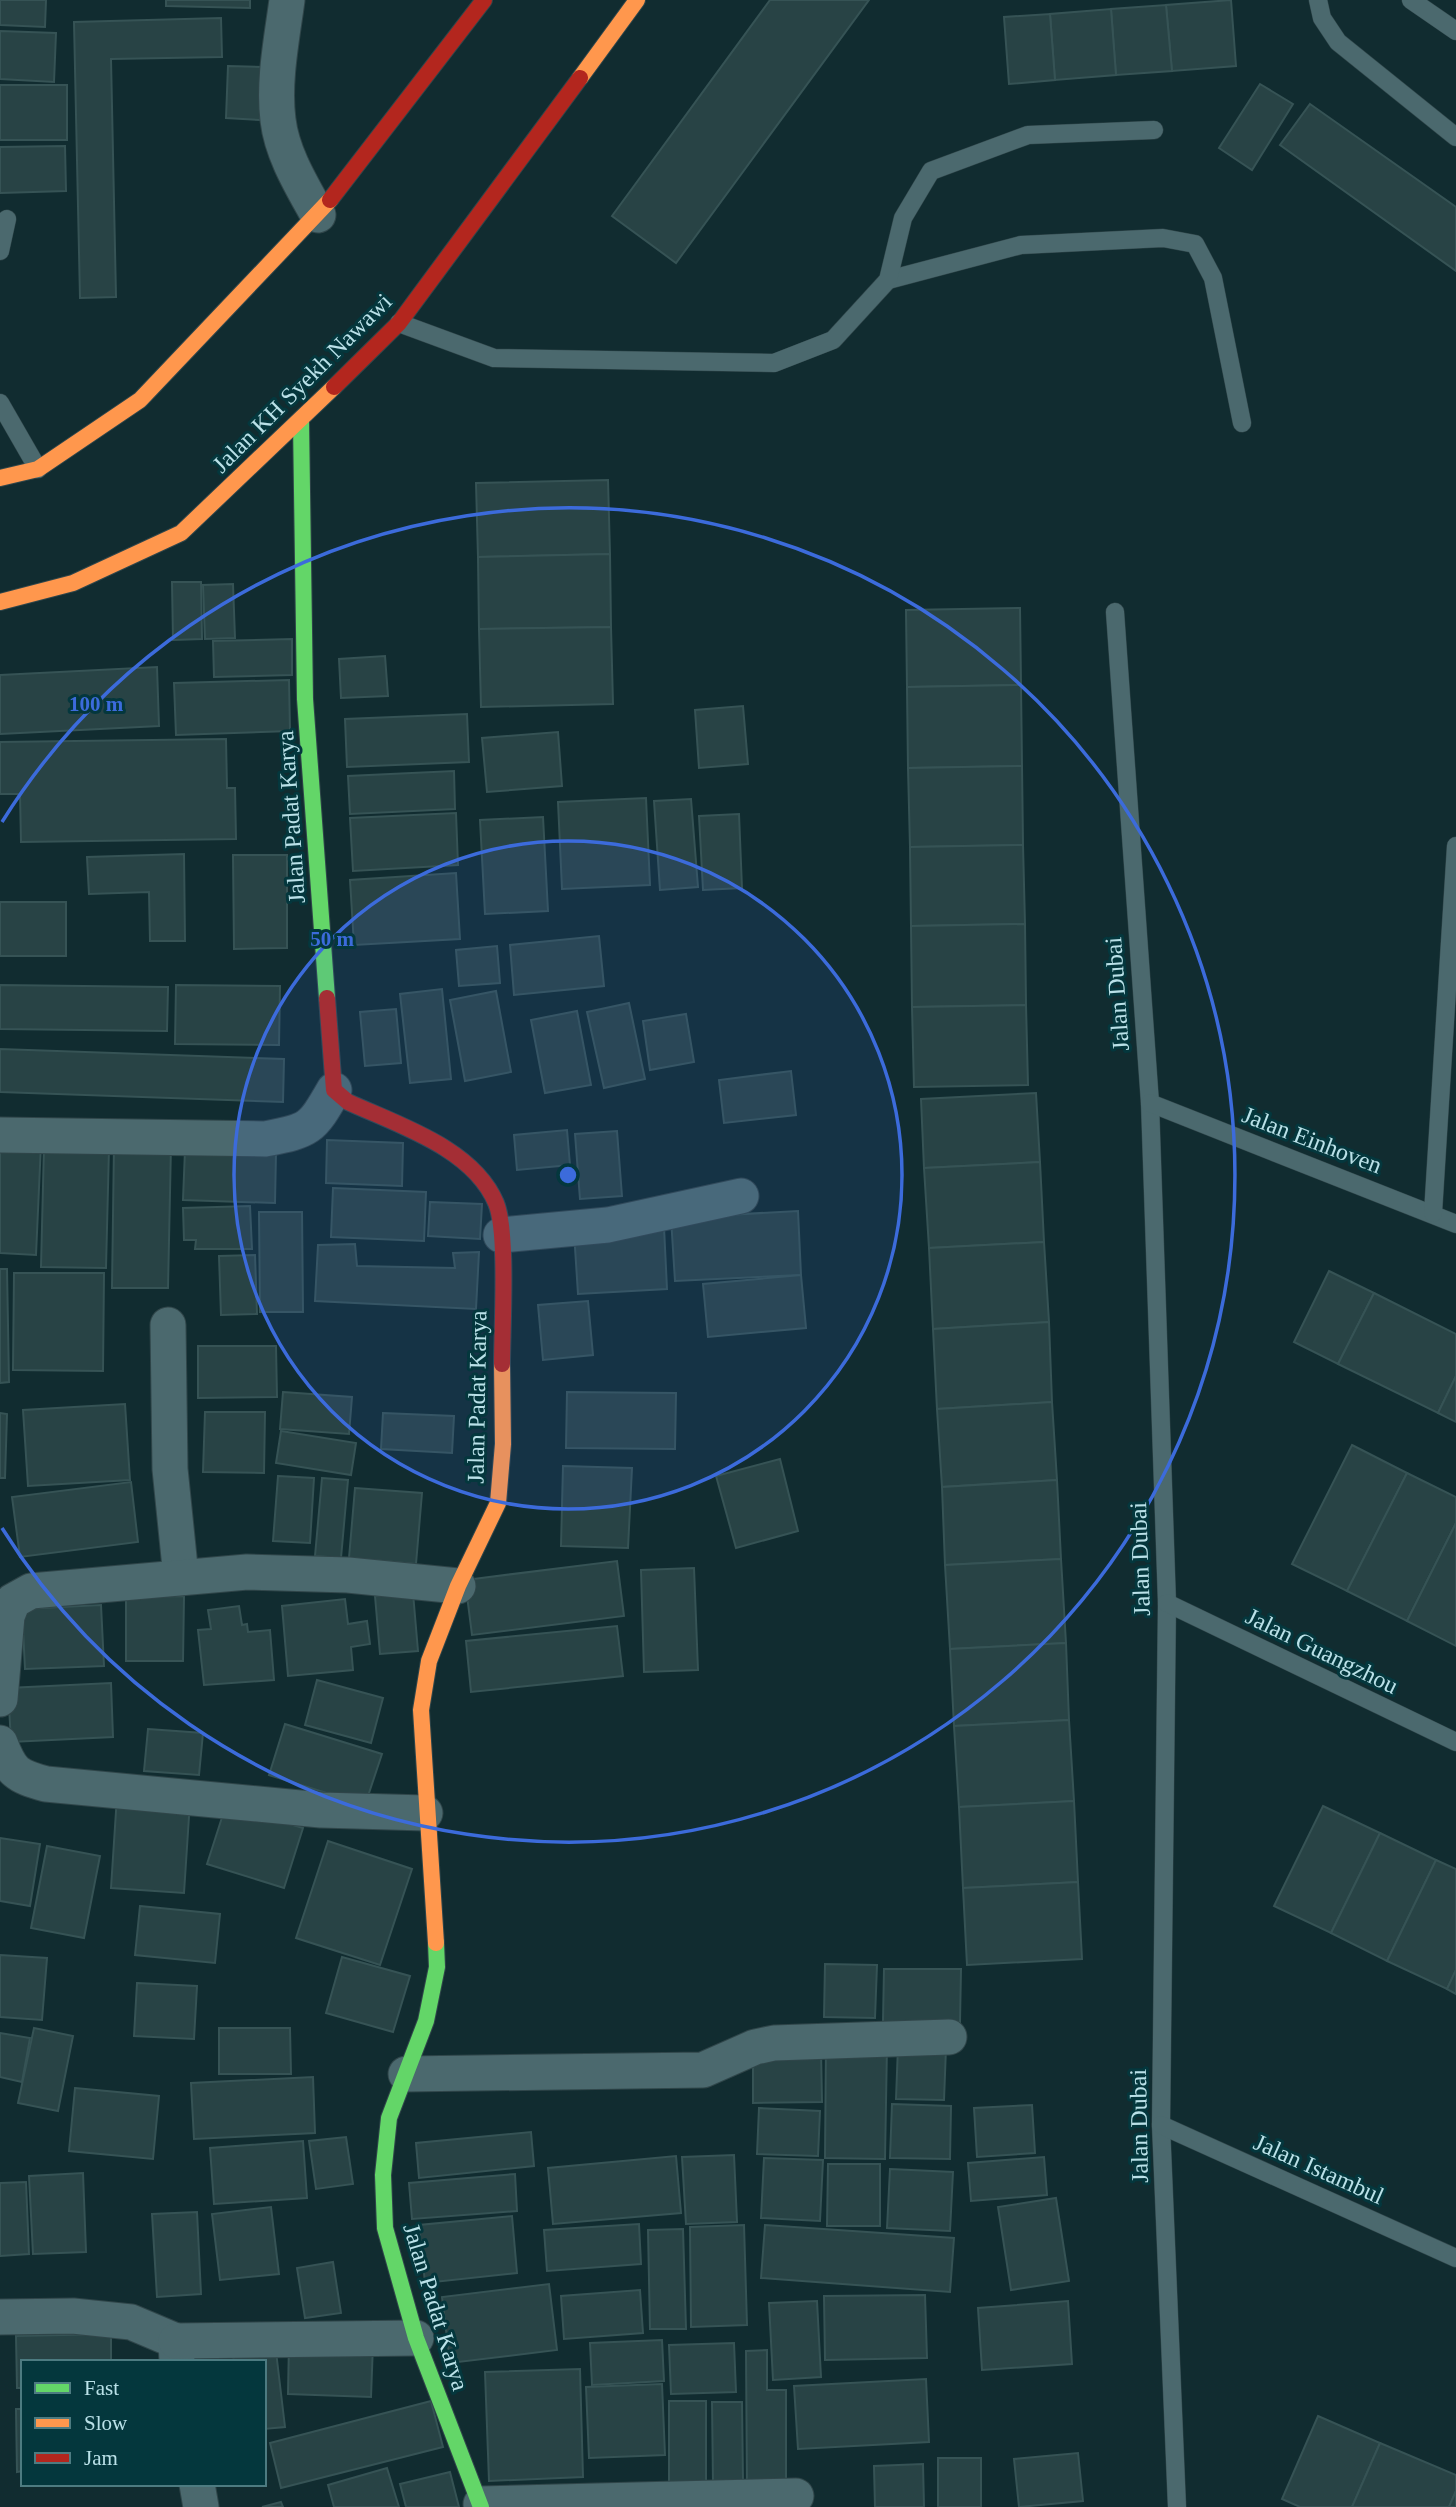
<svg xmlns="http://www.w3.org/2000/svg" width="1456" height="2507" viewBox="0 0 1456 2507" font-family="Georgia,serif">
	<rect width="100%" height="100%" fill="#112c30"/>
	<g fill="#284345" stroke="#365355" stroke-width="2">
		<polygon points="0,0 46,0 45,27 0,25"/>
		<polygon points="166,0 250,0 250,8 166,6"/>
		<polygon points="770,0 869,0 676,263 612,216"/>
		<polygon points="1231,0 1236,66 1172,71 1166,5"/>
		<polygon points="1166,5 1172,71 1116,75 1111,9"/>
		<polygon points="1111,9 1116,75 1055,80 1050,14"/>
		<polygon points="1050,14 1055,80 1009,84 1004,17"/>
		<polygon points="221,18 222,57 111,59 116,297 80,298 74,22"/>
		<polygon points="0,31 56,33 54,82 0,79"/>
		<polygon points="228,66 262,67 260,120 226,118"/>
		<polygon points="1260,84 1293,104 1252,170 1219,148"/>
		<rect x="0" y="85" width="67" height="55"/>
		<polygon points="1310,104 1456,207 1456,271 1280,145"/>
		<polygon points="65,146 66,191 0,193 0,147"/>
		<polygon points="608,480 610,554 478,557 476,483"/>
		<polygon points="610,554 611,627 479,629 478,557"/>
		<polygon points="172,582 201,582 202,639 173,640"/>
		<polygon points="233,584 235,638 205,639 203,585"/>
		<polygon points="1020,608 1021,685 907,687 906,610"/>
		<polygon points="611,627 613,704 481,707 479,629"/>
		<polygon points="292,639 292,675 214,677 213,641"/>
		<polygon points="385,656 388,696 341,698 339,659"/>
		<polygon points="157,667 159,726 0,734 0,675"/>
		<polygon points="289,680 290,731 176,735 174,683"/>
		<polygon points="1021,685 1022,766 908,768 907,687"/>
		<polygon points="743,706 748,764 699,768 695,710"/>
		<polygon points="467,714 469,762 347,767 345,719"/>
		<polygon points="558,732 562,786 487,792 482,738"/>
		<polygon points="226,739 227,788 235,788 236,839 21,842 20,794 0,794 0,742"/>
		<polygon points="1022,766 1023,845 910,847 908,768"/>
		<polygon points="454,771 455,809 350,814 348,776"/>
		<polygon points="646,798 650,885 562,889 558,802"/>
		<polygon points="691,799 698,887 660,890 654,801"/>
		<polygon points="456,813 458,865 353,871 350,818"/>
		<polygon points="739,814 742,888 703,890 699,816"/>
		<polygon points="543,817 548,911 485,914 480,820"/>
		<polygon points="1023,845 1025,924 911,926 910,847"/>
		<polygon points="184,854 185,941 150,941 149,892 89,894 87,857"/>
		<polygon points="233,855 287,855 287,948 234,949"/>
		<polygon points="456,873 460,939 354,945 350,880"/>
		<rect x="0" y="902" width="66" height="54"/>
		<polygon points="1025,924 1026,1005 912,1007 911,926"/>
		<polygon points="599,936 604,986 514,995 510,945"/>
		<polygon points="497,946 500,983 459,986 456,950"/>
		<polygon points="0,985 168,987 167,1031 0,1029"/>
		<polygon points="176,985 280,986 279,1045 175,1044"/>
		<polygon points="442,989 451,1079 410,1083 400,994"/>
		<polygon points="496,991 511,1072 465,1081 450,1000"/>
		<polygon points="629,1003 645,1079 604,1088 587,1012"/>
		<polygon points="1026,1005 1028,1085 914,1087 912,1007"/>
		<polygon points="396,1009 401,1063 365,1066 360,1012"/>
		<polygon points="577,1011 591,1085 545,1093 531,1020"/>
		<polygon points="686,1014 694,1062 650,1070 643,1021"/>
		<polygon points="0,1049 284,1059 283,1102 0,1092"/>
		<polygon points="791,1071 796,1115 724,1123 719,1080"/>
		<polygon points="1036,1093 1040,1162 924,1168 921,1099"/>
		<polygon points="567,1130 570,1165 517,1170 514,1135"/>
		<polygon points="617,1131 622,1196 580,1199 575,1134"/>
		<polygon points="327,1140 403,1143 402,1186 326,1183"/>
		<polygon points="0,1141 41,1143 36,1255 0,1253"/>
		<polygon points="114,1144 171,1145 168,1288 112,1288"/>
		<polygon points="44,1146 109,1148 106,1268 41,1267"/>
		<polygon points="185,1150 276,1152 275,1203 183,1200"/>
		<polygon points="1040,1162 1044,1242 929,1248 924,1168"/>
		<polygon points="333,1188 426,1192 424,1241 331,1237"/>
		<polygon points="430,1202 482,1204 480,1239 428,1236"/>
		<polygon points="250,1206 252,1249 195,1249 196,1240 184,1240 183,1208"/>
		<polygon points="798,1211 801,1275 675,1281 671,1218"/>
		<polygon points="259,1212 302,1212 303,1312 260,1312"/>
		<polygon points="664,1227 667,1289 578,1294 574,1232"/>
		<polygon points="1044,1242 1049,1322 933,1329 929,1248"/>
		<polygon points="355,1244 357,1266 455,1268 453,1253 479,1252 476,1309 315,1301 318,1245"/>
		<polygon points="255,1255 257,1314 221,1315 219,1256"/>
		<polygon points="0,1269 7,1269 9,1382 0,1383"/>
		<polygon points="1329,1271 1374,1293 1338,1364 1294,1342"/>
		<polygon points="14,1273 104,1273 103,1371 13,1370"/>
		<polygon points="801,1275 806,1328 708,1337 703,1284"/>
		<polygon points="1374,1293 1456,1334 1456,1376 1438,1413 1338,1364"/>
		<polygon points="588,1301 593,1355 543,1360 538,1305"/>
		<polygon points="1049,1322 1052,1402 937,1409 933,1329"/>
		<polygon points="198,1346 276,1346 277,1397 198,1398"/>
		<polygon points="1456,1376 1456,1422 1438,1413"/>
		<polygon points="283,1392 352,1397 349,1434 280,1429"/>
		<polygon points="567,1392 676,1393 675,1449 566,1448"/>
		<polygon points="1052,1402 1057,1480 942,1487 937,1409"/>
		<polygon points="125,1404 130,1480 28,1486 23,1410"/>
		<polygon points="205,1412 265,1412 264,1473 203,1472"/>
		<polygon points="0,1413 7,1414 5,1478 0,1478"/>
		<polygon points="383,1413 454,1416 452,1453 381,1449"/>
		<polygon points="281,1431 356,1443 351,1475 276,1463"/>
		<polygon points="1352,1445 1407,1473 1347,1591 1292,1564"/>
		<polygon points="780,1459 798,1531 736,1548 716,1476"/>
		<polygon points="563,1466 632,1468 628,1548 561,1546"/>
		<polygon points="1407,1473 1456,1497 1456,1523 1407,1621 1347,1591"/>
		<polygon points="278,1476 314,1478 310,1543 273,1541"/>
		<polygon points="322,1478 348,1480 341,1558 315,1556"/>
		<polygon points="1057,1480 1061,1559 945,1565 942,1487"/>
		<polygon points="131,1482 138,1542 20,1557 12,1497"/>
		<polygon points="355,1488 422,1493 416,1564 349,1558"/>
		<polygon points="1456,1523 1456,1646 1407,1621"/>
		<polygon points="1061,1559 1066,1643 950,1649 945,1565"/>
		<polygon points="617,1561 624,1616 472,1635 465,1580"/>
		<polygon points="694,1568 698,1670 644,1672 641,1570"/>
		<polygon points="413,1593 418,1651 380,1654 375,1596"/>
		<polygon points="184,1596 183,1661 126,1661 126,1597"/>
		<polygon points="345,1599 348,1624 367,1621 370,1644 351,1647 353,1670 288,1676 282,1606"/>
		<polygon points="101,1605 104,1666 25,1669 22,1609"/>
		<polygon points="239,1606 242,1625 247,1624 248,1632 270,1630 274,1680 204,1685 198,1630 211,1629 208,1610"/>
		<polygon points="617,1626 623,1676 471,1692 466,1641"/>
		<polygon points="1066,1643 1069,1720 954,1726 950,1649"/>
		<polygon points="317,1680 383,1698 371,1743 305,1725"/>
		<polygon points="111,1683 113,1737 11,1742 8,1688"/>
		<polygon points="1069,1720 1074,1801 959,1807 954,1726"/>
		<polygon points="285,1724 382,1754 365,1805 269,1775"/>
		<polygon points="148,1729 203,1733 199,1775 144,1771"/>
		<polygon points="117,1796 190,1801 184,1893 111,1888"/>
		<polygon points="1074,1801 1078,1882 963,1888 959,1807"/>
		<polygon points="226,1805 303,1828 284,1888 207,1864"/>
		<polygon points="1323,1806 1380,1833 1331,1933 1274,1906"/>
		<polygon points="1380,1833 1436,1860 1387,1961 1331,1933"/>
		<polygon points="0,1838 40,1844 30,1906 0,1901"/>
		<polygon points="328,1841 412,1869 380,1965 296,1938"/>
		<polygon points="47,1846 100,1856 84,1938 31,1928"/>
		<polygon points="1436,1860 1456,1869 1456,1970 1447,1989 1387,1961"/>
		<polygon points="1078,1882 1082,1959 967,1965 963,1888"/>
		<polygon points="140,1906 220,1914 215,1963 135,1955"/>
		<polygon points="0,1955 47,1958 42,2020 0,2017"/>
		<polygon points="342,1957 410,1976 393,2032 326,2013"/>
		<polygon points="825,1964 877,1965 875,2018 824,2017"/>
		<polygon points="884,1969 961,1969 960,2022 883,2022"/>
		<polygon points="1456,1970 1456,1994 1447,1989"/>
		<polygon points="137,1983 197,1986 194,2039 134,2036"/>
		<polygon points="34,2028 73,2036 58,2111 18,2103"/>
		<polygon points="219,2028 290,2028 291,2074 219,2074"/>
		<polygon points="0,2033 30,2038 22,2082 0,2077"/>
		<polygon points="826,2044 887,2046 885,2159 825,2158"/>
		<polygon points="898,2046 946,2048 944,2100 896,2099"/>
		<polygon points="753,2050 821,2050 822,2102 753,2103"/>
		<polygon points="313,2077 315,2133 194,2139 191,2083"/>
		<polygon points="75,2088 159,2096 153,2159 69,2151"/>
		<polygon points="892,2104 951,2106 950,2159 890,2158"/>
		<polygon points="1032,2105 1035,2153 977,2157 974,2108"/>
		<polygon points="759,2108 820,2111 818,2156 757,2154"/>
		<polygon points="531,2132 534,2166 419,2178 416,2143"/>
		<polygon points="346,2137 353,2184 316,2189 309,2141"/>
		<polygon points="303,2141 307,2198 214,2204 210,2148"/>
		<polygon points="734,2155 737,2222 686,2224 682,2157"/>
		<polygon points="676,2156 681,2213 553,2224 548,2168"/>
		<polygon points="1044,2157 1047,2195 971,2201 968,2163"/>
		<polygon points="764,2158 823,2160 820,2221 761,2218"/>
		<polygon points="828,2164 880,2164 880,2226 827,2226"/>
		<polygon points="890,2169 953,2172 950,2231 887,2228"/>
		<polygon points="83,2173 86,2252 33,2254 29,2176"/>
		<polygon points="515,2174 517,2211 412,2219 409,2183"/>
		<polygon points="26,2182 29,2254 0,2256 0,2183"/>
		<polygon points="1056,2198 1069,2281 1011,2290 998,2207"/>
		<polygon points="271,2207 279,2274 220,2280 212,2214"/>
		<polygon points="197,2212 201,2294 157,2297 152,2214"/>
		<polygon points="512,2216 517,2273 425,2283 419,2225"/>
		<polygon points="639,2224 641,2264 547,2271 544,2230"/>
		<polygon points="744,2225 747,2325 691,2327 690,2227"/>
		<polygon points="765,2225 954,2238 950,2292 761,2278"/>
		<polygon points="683,2229 686,2329 650,2329 648,2230"/>
		<polygon points="333,2262 341,2313 305,2318 297,2268"/>
		<polygon points="549,2284 557,2350 450,2363 442,2297"/>
		<polygon points="640,2290 643,2333 564,2339 561,2296"/>
		<polygon points="925,2295 927,2358 825,2360 824,2296"/>
		<polygon points="817,2301 821,2377 773,2380 769,2303"/>
		<polygon points="1068,2301 1072,2364 982,2370 978,2308"/>
		<polygon points="111,2334 111,2362 23,2362 23,2388 17,2388 16,2336"/>
		<polygon points="662,2340 664,2381 592,2385 590,2343"/>
		<polygon points="289,2342 373,2344 371,2397 288,2394"/>
		<polygon points="275,2343 285,2427 264,2429 264,2362 234,2362 232,2349"/>
		<polygon points="734,2343 736,2392 671,2394 669,2345"/>
		<polygon points="767,2350 767,2390 786,2390 786,2489 747,2489 746,2351"/>
		<polygon points="580,2369 583,2477 489,2481 485,2372"/>
		<polygon points="926,2379 929,2442 798,2449 794,2386"/>
		<polygon points="662,2384 665,2455 589,2458 586,2387"/>
		<polygon points="431,2401 443,2447 281,2488 270,2443"/>
		<rect x="669" y="2401" width="37" height="81"/>
		<polygon points="712,2402 742,2402 743,2483 713,2483"/>
		<polygon points="16,2409 23,2409 23,2471 17,2472"/>
		<polygon points="1318,2416 1380,2443 1352,2507 1300,2507 1282,2499"/>
		<polygon points="1380,2443 1456,2475 1456,2491 1449,2507 1352,2507"/>
		<polygon points="1078,2453 1083,2501 1019,2507 1014,2459"/>
		<rect x="938" y="2458" width="43" height="49"/>
		<polygon points="923,2464 924,2507 875,2507 874,2466"/>
		<polygon points="387,2468 399,2507 334,2507 328,2485"/>
		<polygon points="450,2472 459,2507 406,2507 400,2484"/>
		<polygon points="1456,2491 1456,2507 1449,2507"/>
		<polygon points="281,2502 283,2507 262,2507"/>
	</g>
	<g fill="none" stroke-linecap="round" stroke-linejoin="round">
		<g stroke="#30464a" stroke-width="19">
			<g id="lane">
				<polyline points="1318,0 1322,18 1338,42 1456,137"/>
				<polyline points="1411,0 1456,31"/>
				<polyline points="0,251 7,219"/>
				<polyline points="888,280 1021,245 1163,238 1195,244 1213,278 1242,423"/>
				<polyline points="399,323 494,358 774,363 833,340 888,280 903,218 931,171 1028,135 1154,130"/>
				<polyline points="0,403 38,469"/>
				<polyline points="1115,612 1150,1103 1167,1603 1161,2125 1177,2507"/>
				<polyline points="1150,1103 1456,1224"/>
				<polyline points="1433,1213 1456,846"/>
				<polyline points="1167,1603 1456,1742"/>
				<polyline points="1161,2125 1456,2258"/>
			</g>
		</g>
		<g stroke="#30464a" stroke-width="37">
			<g id="street">
				<path d="M287,0c-5,38 -14,81 -9,120 4,34 24,66 40,95"/>
				<path d="M0,1135l265,4c45,-9 46,-9 69,-49"/>
				<polyline points="501,1235 608,1225 741,1196"/>
				<polyline points="168,1325 170,1469 181,1577"/>
				<polyline points="0,1699 7,1616 13,1601 31,1591 247,1572 348,1575 458,1586"/>
				<path d="M0,1743c11,29 16,33 46,41l275,26 104,3"/>
				<polyline points="406,2074 703,2070 755,2047 774,2043 949,2037"/>
				<polyline points="0,2317 73,2316 131,2322 176,2341 177,2362"/>
				<polyline points="176,2341 416,2338"/>
				<polyline points="197,2484 201,2507"/>
				<polyline points="481,2504 796,2496"/>
			</g>
		</g>
		<g stroke="#30464a" stroke-width="18">
			<g id="fast">
				<polyline points="301,421 305,699 327,998"/>
				<polyline points="436,1943 437,1967 426,2021 389,2118 383,2175 385,2228 416,2338 481,2507"/>
			</g>
		</g>
		<g stroke="#30464a" stroke-width="18">
			<g id="slow">
				<polyline points="580,78 637,0"/>
				<polyline points="0,478 38,469 140,400 330,200"/>
				<polyline points="0,602 73,583 181,533 334,387"/>
				<polyline points="436,1943 421,1710 429,1661 458,1586 498,1503 503,1444 502,1364"/>
			</g>
		</g>
		<g stroke="#30464a" stroke-width="18">
			<g id="jam">
				<polyline points="330,200 484,0"/>
				<polyline points="334,387 399,323 580,78"/>
				<path d="M327,998l7,92 14,12c50,23 125,46 148,101 12,28 6,126 6,161"/>
			</g>
		</g>
		<use href="#lane" stroke="#4b696e" stroke-width="18"/>
		<use href="#street" stroke="#4b696e" stroke-width="35"/>
		<use href="#fast" stroke="#63d668" stroke-width="16"/>
		<use href="#slow" stroke="#ff974d" stroke-width="16"/>
		<use href="#jam" stroke="#b3261e" stroke-width="16"/>
	</g>
	<circle cx="568" cy="1175" r="334" fill="#3c6bdb" fill-opacity=".12"/>
	<g fill="none" stroke="#3c6bdb" stroke-width="3.5">
		<circle cx="568" cy="1175" r="334"/>
		<path d="M2 822A667 667 0 1 1 2 1528"/>
	</g>
	<g text-anchor="middle" stroke-width="6" stroke-linejoin="round" paint-order="stroke">
		<g font-size="24" fill="#bae1e8" stroke="#04373d">
			<text transform="translate(302 383) rotate(-45)" y="8">Jalan KH Syekh Nawawi</text>
			<text transform="translate(291 817) rotate(-94)" y="8">Jalan Padat Karya</text>
			<text transform="translate(1117 994) rotate(-94)" y="8">Jalan Dubai</text>
			<text transform="translate(1312 1140) rotate(21)" y="8">Jalan Einhoven</text>
			<text transform="translate(477 1397) rotate(-89)" y="8">Jalan Padat Karya</text>
			<text transform="translate(1140 1559) rotate(-92)" y="8">Jalan Dubai</text>
			<text transform="translate(1322 1651) rotate(26)" y="8">Jalan Guangzhou</text>
			<text transform="translate(1139 2126) rotate(-91)" y="8">Jalan Dubai</text>
			<text transform="translate(1319 2169) rotate(24)" y="8">Jalan Istambul</text>
			<text transform="translate(436 2307) rotate(73)" y="8">Jalan Padat Karya</text>
		</g>
	</g>
	<circle cx="568" cy="1175" r="10" fill="#3c6bdb" stroke="#04373d" stroke-width="3.5"/>
	<g font-size="21" text-anchor="middle" font-weight="bold" fill="#3c6bdb" stroke="#04373d" stroke-width="6" stroke-linejoin="round" paint-order="stroke">
		<text x="96" y="711">100 m</text>
		<text x="332" y="946">50 m</text>
	</g>
	<rect x="21" y="2360" width="245" height="126" fill="#04373d" stroke="#4d7b81" stroke-width="2"/>
	<rect x="35" y="2383" width="35" height="10" fill="#63d668" stroke="#4d7b81" stroke-width="2"/>
	<text x="84" y="2395" font-size="21" fill="#bae1e8">Fast</text>
	<rect x="35" y="2418" width="35" height="10" fill="#ff974d" stroke="#4d7b81" stroke-width="2"/>
	<text x="84" y="2430" font-size="21" fill="#bae1e8">Slow</text>
	<rect x="35" y="2453" width="35" height="10" fill="#b3261e" stroke="#4d7b81" stroke-width="2"/>
	<text x="84" y="2465" font-size="21" fill="#bae1e8">Jam</text>
</svg>
